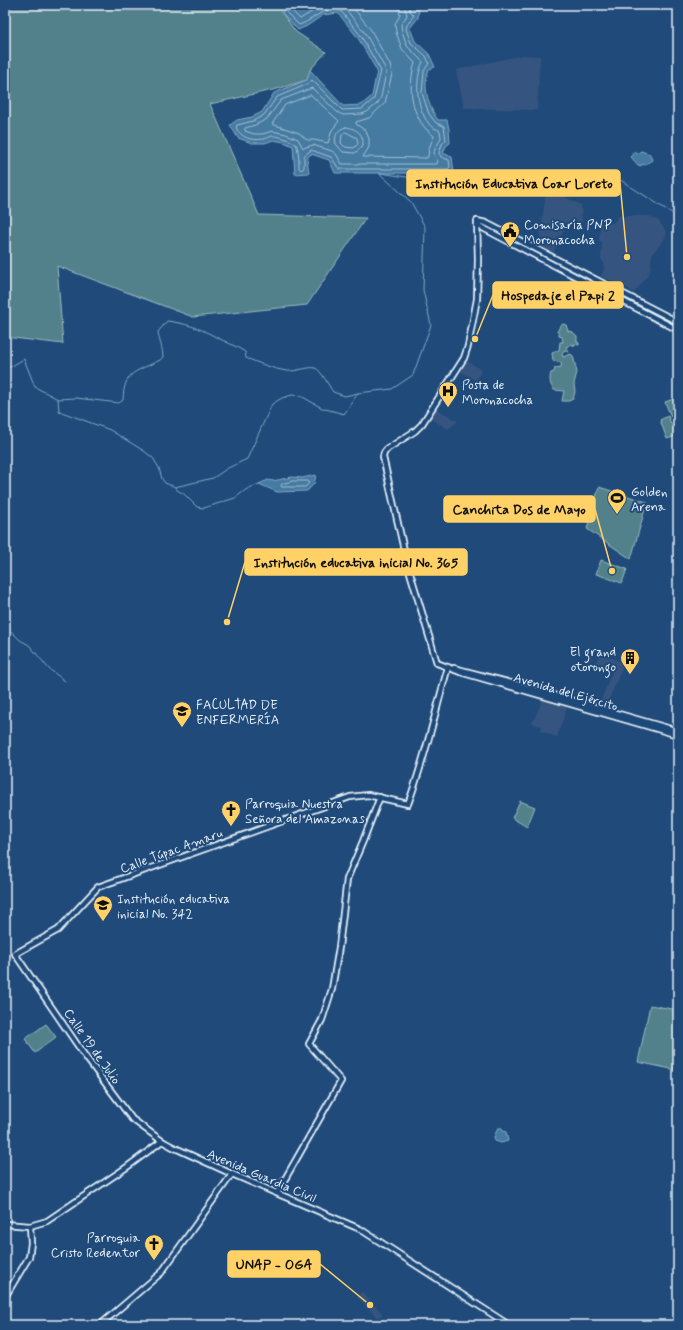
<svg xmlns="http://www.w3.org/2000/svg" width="683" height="1330" viewBox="0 0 683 1330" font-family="Mynerve,sans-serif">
	<rect width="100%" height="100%" fill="#1f4a7a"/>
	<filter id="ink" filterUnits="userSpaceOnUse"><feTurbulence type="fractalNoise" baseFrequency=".025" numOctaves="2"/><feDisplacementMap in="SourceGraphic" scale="8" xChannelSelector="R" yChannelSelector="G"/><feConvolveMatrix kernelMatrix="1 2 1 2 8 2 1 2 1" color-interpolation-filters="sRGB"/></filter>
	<g filter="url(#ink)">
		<g fill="#365580">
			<polygon points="523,55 540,56 537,110 464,108 456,70"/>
			<polygon points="546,191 552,191 581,205 582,223 566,222 564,230 553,253 540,246 539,243"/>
			<polygon points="619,216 649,216 659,221 667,233 664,240 652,254 650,272 634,293 629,289 601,276 604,270 604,263 601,259 602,241 599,241 600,229 599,223 613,223"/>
			<polygon points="467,361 482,370 476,380 461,372"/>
			<polygon points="435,408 458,421 448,429 430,418"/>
			<polygon points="600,653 624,663 607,704 600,703 612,671 595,664"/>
			<polygon points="543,700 567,707 557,737 541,731 542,726 532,723"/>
			<polygon points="362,1292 383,1314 378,1318 357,1297"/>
		</g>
		<g fill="#53818b" stroke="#9eb9c2">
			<polygon points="5,5 276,5 296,32 326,52 310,70 307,80 277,89 210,104 259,215 366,218 307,305 193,317 57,266 63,344 5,337"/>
			<path d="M563,324l3,1 2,6 5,1 4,4v6l2,1v2l-5,-1v2l-2,-2 -6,3 3,5 -5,-2 -2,4 1,3 8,-3 2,2 4,16 -3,12 1,8 -2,7 -4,2h-7l2,-10 -10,-1c-4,-5 -5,-11 -3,-17l3,-1 1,-4 6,-1 1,-4 -9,-2 -1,-8 7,-3 1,-8h3l-1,-5 -3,-1v-3l-2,-1 3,-6z"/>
			<polygon points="676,398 678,404 678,414 671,417 665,402"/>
			<polygon points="668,416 676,436 667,439 660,420"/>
			<polygon points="599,487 647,502 631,559 587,529"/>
			<polygon points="601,560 627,569 622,583 596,574"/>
			<polygon points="520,801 535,807 527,827 512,818"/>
			<polygon points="650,1005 678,1010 678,1061 676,1070 638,1062"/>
			<polygon points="46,1024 56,1037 35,1053 25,1039"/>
		</g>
		<g fill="#447aa1" stroke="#86aac4">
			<path d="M284,5h129l1,4h5l-1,9 -8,10 5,13 14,13 6,13 -6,2c-7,17 -1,37 9,51h9l2,9 1,14 -4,3 -3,7 9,4 2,16h-119l-6,-13 -18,-6 -4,4 2,15 -14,1 -2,-28 -9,-4 -11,-2 -8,3h-13l-14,-5 -8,-13 7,-5 15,-3 10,-5 12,-19 33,-13 3,-10 33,36 18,-1 11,-9 5,-25 -19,-33 -20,-25 -15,2 -16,11 -9,4 -16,-17z"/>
			<polygon points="641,151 650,154 652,160 645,165 642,164 641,166 638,165 631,157 633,155 632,153 634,152 636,154"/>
			<polygon points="316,475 314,484 307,491 277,492 259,484 268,480 273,481 292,477 302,478"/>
			<polygon points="498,1128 502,1128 503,1131 506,1132 508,1141 501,1143 495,1141 494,1137"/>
		</g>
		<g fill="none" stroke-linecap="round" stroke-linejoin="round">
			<g stroke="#a6c1d5" stroke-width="1">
				<path d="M287,5v8l12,12c13,-4 29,-22 42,-14l20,25 20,35 -7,28 -12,10 -20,1 -30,-30 -4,4 -31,13 -13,18 -11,6 -16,4 -1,3c6,10 15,13 27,11 3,0 6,-2 9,-3 5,-1 23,5 25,10 2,7 2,15 2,22l2,2 3,-2v-12l7,-6 20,7 8,12h109l2,-2 -1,-7 -8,-3 -2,-4 3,-9 4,-4 -2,-14 -8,-3 -7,-9 -7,-21 2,-22 5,-8 -3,-7 -15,-13 -5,-14 1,-4 7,-10 -4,-4 -1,-6"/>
				<polyline points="293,5 292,11 300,19 320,7 330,5"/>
				<path d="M342,5l23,28 20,35 1,5 -5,24 -3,6 -11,9 -5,2 -19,1 -6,-3 -25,-24 -31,12 -14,19 -12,6 -10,3v3l9,3h9l9,-3 14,3 12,5 5,9 10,-3 19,6 4,3 6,10h95l1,-3c-9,-11 0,-13 3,-24 0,-2 -1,-4 -1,-6 -2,-2 -5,-2 -8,-4 -16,-15 -18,-47 -9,-65l-16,-16 -5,-15 -1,-6 6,-10 -3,-10"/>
				<path d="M351,5l20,25 19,35 2,9 -7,29 -16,15 -13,4v2l10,7 3,8v8l-6,10 64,1 1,-2 1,-8 5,-12c-2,-2 -5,-4 -7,-6 -17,-18 -19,-45 -12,-67l-13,-14 -6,-17 -1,-8 5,-9 -2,-10"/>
				<polygon points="311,95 339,121 332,130 328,143 314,140 307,140 299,133 272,124 285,105"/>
				<path d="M346,127c10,1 20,8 16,20l-7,6 -12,-1 -7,-8c-2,-8 1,-15 10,-17z"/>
				<polygon points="346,132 357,138 358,144 354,148 345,147 341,143 342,135"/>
				<polygon points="293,481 307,481 309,483 305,487 282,487 281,486 282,484"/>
			</g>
			<g stroke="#86aac4" stroke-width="1">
				<polyline points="380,173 413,178 452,180 480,174 502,181 536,172 557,181 580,180 599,174 611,174 678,217"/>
				<polyline points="5,370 24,359 35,387 58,399 59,411 110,430 144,451 153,458 159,468 162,479 165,483 175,487 213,478 228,468 247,459 272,404 282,398 292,395 301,396 322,408 344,414 358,393 392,389 413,375 431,325 423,290 425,227 411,202 379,173"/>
				<path d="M58,399l18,-1 43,5 4,-3c1,-30 14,-28 37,-40l3,-3c0,-9 -4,-16 -5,-25l9,-11c17,2 33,7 47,15 11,6 21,9 31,16l1,6c13,5 27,11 41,13 8,1 23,-5 28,-3 6,2 14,18 18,24l12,4 13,-3"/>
				<polyline points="175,487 177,490 184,494 197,507 204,508 235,498 247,489 259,484"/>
				<polyline points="5,625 20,640 29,645 49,669 65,681"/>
			</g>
			<g stroke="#e8f1f8" stroke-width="8">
				<g id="secondary">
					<polyline points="477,225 678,330"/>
					<polyline points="678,322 486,223 477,221 478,259 477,299 468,346 464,358 422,424 415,431 387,449 384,453 383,457 406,559 437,663 460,672 678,735"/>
					<path d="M448,667c-13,46 -23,92 -40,137l-40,-9 -18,2 -252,90 -40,43 -43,24 70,102 47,63 30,22 11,6 59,27 128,55 149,96"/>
					<polyline points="454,668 515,684 678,731"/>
					<polyline points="277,1193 341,1081 309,1044 322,1020 332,989 339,947 347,879 363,841 380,797"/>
					<polyline points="5,1224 30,1226 47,1221 127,1167 162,1141"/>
					<polyline points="5,1297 29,1257 31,1243 30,1226"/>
					<polyline points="5,1322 8,1325"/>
					<polyline points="100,1325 161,1273 232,1174"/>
				</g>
			</g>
			<use href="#secondary" stroke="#1f4a7a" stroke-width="4.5"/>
		</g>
	</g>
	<defs>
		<g id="civic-pin" transform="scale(1)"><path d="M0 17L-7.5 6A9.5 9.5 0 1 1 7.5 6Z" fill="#ffd166" stroke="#1f4a7a"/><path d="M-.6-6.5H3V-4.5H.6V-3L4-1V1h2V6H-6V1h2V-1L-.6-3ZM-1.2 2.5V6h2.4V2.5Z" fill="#111"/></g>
		<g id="hospital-pin" transform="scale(1)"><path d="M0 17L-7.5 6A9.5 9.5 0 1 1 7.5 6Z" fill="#ffd166" stroke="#1f4a7a"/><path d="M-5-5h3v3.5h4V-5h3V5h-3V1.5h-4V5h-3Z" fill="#111"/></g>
		<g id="stadium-pin" transform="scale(1)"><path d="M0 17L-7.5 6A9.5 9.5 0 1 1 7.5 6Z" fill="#ffd166" stroke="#1f4a7a"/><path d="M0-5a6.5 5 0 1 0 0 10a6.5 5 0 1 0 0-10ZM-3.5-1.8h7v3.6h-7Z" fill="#111"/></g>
		<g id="building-pin" transform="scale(1)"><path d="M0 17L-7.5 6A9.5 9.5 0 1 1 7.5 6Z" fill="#ffd166" stroke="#1f4a7a"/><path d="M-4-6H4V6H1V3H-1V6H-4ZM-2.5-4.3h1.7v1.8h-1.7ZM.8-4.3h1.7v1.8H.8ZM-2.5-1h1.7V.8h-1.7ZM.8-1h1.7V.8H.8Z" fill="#111"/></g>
		<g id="school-pin" transform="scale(1)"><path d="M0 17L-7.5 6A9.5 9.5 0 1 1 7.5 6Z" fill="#ffd166" stroke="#1f4a7a"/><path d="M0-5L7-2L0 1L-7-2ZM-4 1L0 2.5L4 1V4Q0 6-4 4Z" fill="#111"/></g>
		<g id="church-pin" transform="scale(1)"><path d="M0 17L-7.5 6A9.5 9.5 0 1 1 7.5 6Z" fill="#ffd166" stroke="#1f4a7a"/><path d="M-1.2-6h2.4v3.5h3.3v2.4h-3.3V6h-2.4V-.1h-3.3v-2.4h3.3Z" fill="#111"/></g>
	</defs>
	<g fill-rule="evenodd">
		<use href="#civic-pin" x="510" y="231"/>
		<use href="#hospital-pin" x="448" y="391"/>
		<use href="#stadium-pin" x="617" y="498"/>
		<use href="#building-pin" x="630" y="658"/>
		<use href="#school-pin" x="182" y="711"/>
		<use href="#church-pin" x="231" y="810"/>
		<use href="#school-pin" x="103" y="905"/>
		<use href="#church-pin" x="154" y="1244"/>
	</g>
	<g text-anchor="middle" stroke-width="4" stroke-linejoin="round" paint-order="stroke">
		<g font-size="13" fill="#e8f1f8" stroke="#1f4a7a" text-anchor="start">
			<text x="524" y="229">Comisaría PNP<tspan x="524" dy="15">Moronacocha</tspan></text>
			<text x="462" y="389">Posta de<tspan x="462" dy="15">Moronacocha</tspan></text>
			<text x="631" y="496">Golden<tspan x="631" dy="15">Arena</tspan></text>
			<text x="616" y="656" text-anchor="end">El grand<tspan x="616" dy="15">otorongo</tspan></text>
			<text x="196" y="709">FACULTAD DE<tspan x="196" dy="15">ENFERMERÍA</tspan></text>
			<text x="245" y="808">Parroquia Nuestra<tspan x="245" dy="15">Señora del Amazonas</tspan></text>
			<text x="117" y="903">Institución educativa<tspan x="117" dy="15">inicial No. 342</tspan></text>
			<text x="140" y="1242" text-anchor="end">Parroquia<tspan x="140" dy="15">Cristo Redentor</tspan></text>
		</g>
		<g font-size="13" fill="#e8f1f8" stroke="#1f4a7a">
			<text transform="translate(566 691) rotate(16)" y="5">Avenida del Ejército</text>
			<text transform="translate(171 850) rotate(-20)" y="5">Calle Túpac Amaru</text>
			<text transform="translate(93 1046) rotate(55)" y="5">Calle 19 de Julio</text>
			<text transform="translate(262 1175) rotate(23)" y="5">Avenida Guardia Civil</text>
		</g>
	</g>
	<path fill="none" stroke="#ffd166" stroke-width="1.5" d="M627 257L620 183M475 339L493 295M612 571L595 509M227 622L245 562M370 1305L320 1264"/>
	<g fill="#ffd166" stroke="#1f4a7a" stroke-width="1.5">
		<circle cx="627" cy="257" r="4"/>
		<circle cx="475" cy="339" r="4"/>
		<circle cx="612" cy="571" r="4"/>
		<circle cx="227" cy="622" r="4"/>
		<circle cx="370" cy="1305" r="4"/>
	</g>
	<g fill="#ffd166" stroke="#ffd166" stroke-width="1.5">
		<rect x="407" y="170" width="213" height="26" rx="4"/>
		<rect x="493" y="282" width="130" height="26" rx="4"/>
		<rect x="444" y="496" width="151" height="26" rx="4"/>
		<rect x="245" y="549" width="222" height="26" rx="4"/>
		<rect x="228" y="1251" width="92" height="26" rx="4"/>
	</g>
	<g font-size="14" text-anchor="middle" font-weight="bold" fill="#111">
		<text x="514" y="188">Institución Educativa Coar Loreto</text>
		<text x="558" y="300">Hospedaje el Papi 2</text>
		<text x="519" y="514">Canchita Dos de Mayo</text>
		<text x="356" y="567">Institución educativa inicial No. 365</text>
		<text x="274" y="1269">UNAP - OGA</text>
	</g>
	<rect width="683" height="1330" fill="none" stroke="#1f4a7a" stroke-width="20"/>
	<rect x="10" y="10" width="663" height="1310" fill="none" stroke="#e8f1f8" stroke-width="1.5" filter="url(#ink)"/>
</svg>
